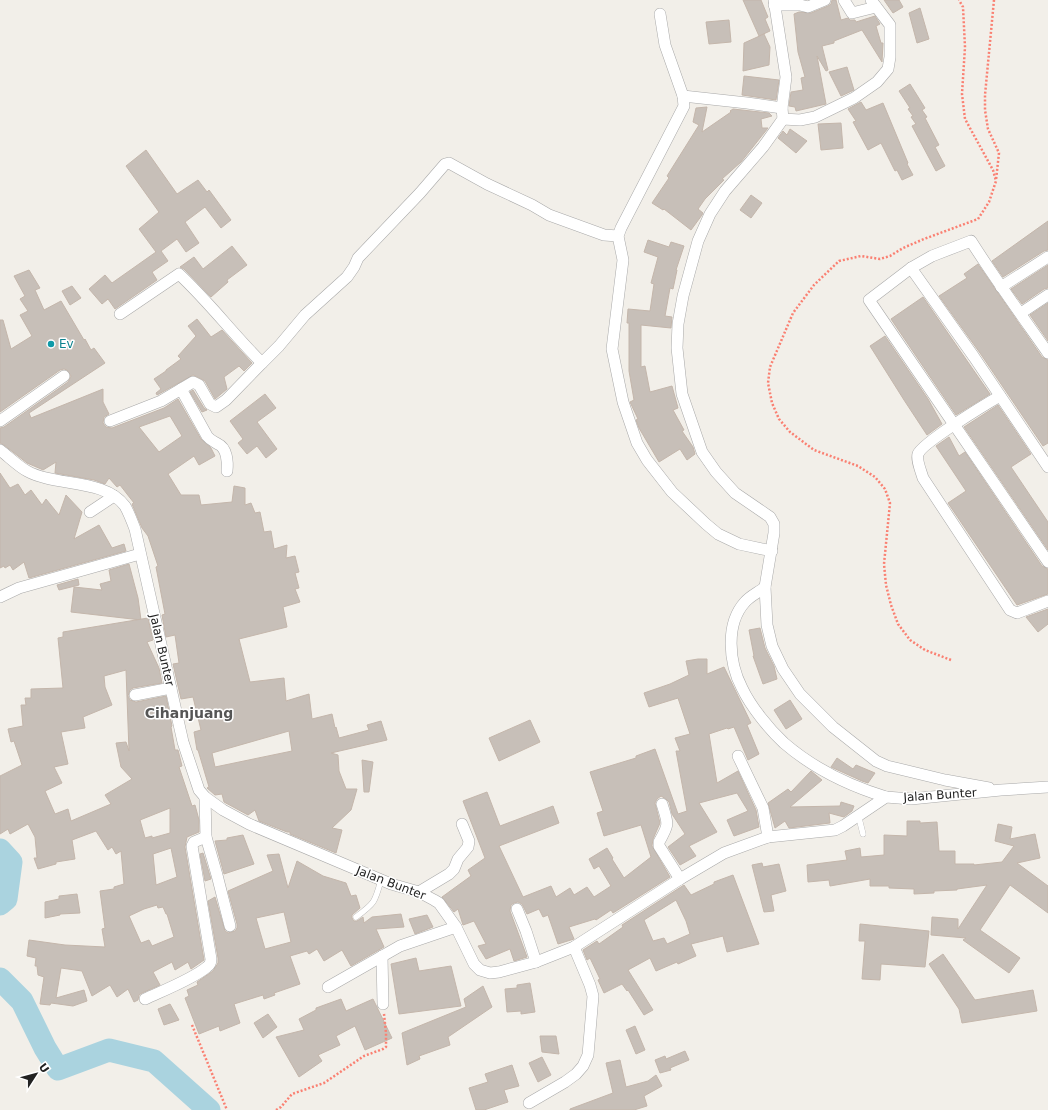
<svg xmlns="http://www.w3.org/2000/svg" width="1048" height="1110" viewBox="0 0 1048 1110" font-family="'DejaVu Sans',sans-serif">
	<rect width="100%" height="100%" fill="#f2efe9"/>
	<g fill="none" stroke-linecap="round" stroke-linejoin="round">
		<g stroke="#aad3df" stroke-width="23">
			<polyline points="0,850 11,862 6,899 0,904"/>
			<polyline points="0,979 22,1001 45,1048 58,1069 109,1050 154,1061 209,1110"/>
		</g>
	</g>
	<g fill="#c7bfb8" stroke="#c4b6ab" fill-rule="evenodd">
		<polygon points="743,0 761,0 768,17 765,19 770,31 759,36"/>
		<polygon points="832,0 836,0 841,20 848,18 850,20 855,20 856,22 875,16 880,24 876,26 881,43 883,43 882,62 862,30 834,41 834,43 822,46 828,70 826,71 817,56 826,104 796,111 795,107 789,106 791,92 803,90 801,78 805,77 798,52 794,14 799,12 811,13 828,6 831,4"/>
		<polygon points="884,0 899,0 903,7 893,13"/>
		<polygon points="920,8 929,39 917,43 909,13"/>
		<polygon points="729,20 731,42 709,44 706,22"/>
		<polygon points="764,34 770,47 769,65 743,71 744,43"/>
		<polygon points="847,67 854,90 841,96 829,72"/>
		<polygon points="744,76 779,80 776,100 742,95"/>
		<polygon points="910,84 925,108 922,110 927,117 925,118 939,145 935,147 945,166 936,171 912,126 916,124 911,117 913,116 908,109 910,108 899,91"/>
		<polygon points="861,102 866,110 883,103 908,163 907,164 913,175 902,180 897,170 895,171 881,143 868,150 853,122 856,121 848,109"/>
		<polygon points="707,107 702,132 731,112 730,111 733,109 769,113 772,116 761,119 762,128 768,128 741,162 722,179 724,180 705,199 698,209 703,213 702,215 691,230 664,209 663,210 652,203 669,178 667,176 699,125 693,122 696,108"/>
		<polygon points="841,123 843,148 821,150 818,124"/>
		<polygon points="790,129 807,141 796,153 778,138 783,131 787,135"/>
		<polygon points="146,150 177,194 198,180 207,192 209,190 231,220 221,228 205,207 185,222 199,243 186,252 177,239 161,251 168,261 152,272 157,280 115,309 108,299 102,304 89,289 105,275 112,283 156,252 139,229 159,212 126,166"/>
		<polygon points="751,195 762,203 751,218 740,210"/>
		<polygon points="1048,221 1048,250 1044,251 1003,277 992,261"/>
		<polygon points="648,240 669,247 671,242 684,246 676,270 677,270 673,289 670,288 665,316 672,317 671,328 641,325 641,367 645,366 650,392 672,386 678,408 673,410 684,430 682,431 693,447 695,454 687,460 680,449 659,462 639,428 636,420 638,419 630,402 634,400 629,371 629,323 627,323 628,309 650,311 654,284 651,283 658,257 644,252"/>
		<polygon points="232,246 247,265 227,280 228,282 211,297 184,269 180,267 194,257 203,269"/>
		<polygon points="978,264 1042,357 1048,360 1048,443 1043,446 980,353 939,296 967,278 964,274"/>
		<polygon points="1048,265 1048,288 1044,289 1022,304 1011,289"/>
		<path d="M29,270l11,18 -5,2 9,20 17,-9 23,39 1,-1 6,11 3,-2 11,15 -76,50 2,5 72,-29v13l6,12 -5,3 -1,6 3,4 6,1 52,-20 14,-9 23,40 10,9 4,8 -16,9 -5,-9 -26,18 13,21h18l2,10 31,-3 2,-16 11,2v17l6,-2 4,10 5,-1 4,20 7,-1 3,18 13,-4 -1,13 9,-2 4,16 -4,1 4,15 -4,1 5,13 -17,5 4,20 -48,12 11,43 34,-4 2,23 23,-7 3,25 20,-5 3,14 1,-1 3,11 30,-8 -2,-5 14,-4 6,19 -56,13 7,2 1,16 7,18h11l-6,21 -19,18 10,2 -6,23 -46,-19v-2h-3l-28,-11 -4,-11 -7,5 -24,-13 -2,-8 -7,1 -8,-7 2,-1 -11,-37h-1l-3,-18 7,-2 -8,-33 -12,2 -8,-35 6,-1 -4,-28 -9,2 -4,-22 3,-1 -9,-47 2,-1 -10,-30 -6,-8 -10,-24 2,-1 -14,-18 -3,2 -8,-9 -4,6 -11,-4 -39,-7 1,-11 -13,8 -2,-1 -14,-6 -23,-18 -4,-2v-15l4,-1 64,-45 3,-6 -4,-6 -3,-1 -4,1 -60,42v-92h3l8,29 21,-13 -12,-21 8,-4 -8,-12 5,-3 -11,-20zM170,416l12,20 -23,16 -20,-25zM289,731l3,20 -77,16 -3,-14z"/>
		<polygon points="72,286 81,298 70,305 62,291"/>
		<polygon points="923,297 990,394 956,415 891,319"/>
		<polygon points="1048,303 1048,341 1030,315"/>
		<polygon points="197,319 211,337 222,330 252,363 244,371 239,366 224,377 227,389 215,399 205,381 193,375 157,395 156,393 161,389 154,379 166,371 166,370 181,359 178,356 196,336 188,326"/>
		<polygon points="885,336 928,399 942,424 927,435 904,400 870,346"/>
		<polygon points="193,390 204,408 207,410 202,412 190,392"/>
		<polygon points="265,394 276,408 257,422 277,449 266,458 257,446 247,454 238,443 243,439 230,421"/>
		<polygon points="998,405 1031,454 1011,467 1048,522 1048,550 964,427"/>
		<polygon points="949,437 959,456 965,452 1042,566 1048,569 1048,594 1017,605 948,503 966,491 936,446"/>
		<polygon points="0,473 10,488 18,484 25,495 31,490 42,505 46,499 59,515 66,495 82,512 74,539 99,525 112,548 124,544 126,551 29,578 24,562 13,570 10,565 5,568 4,566 0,568"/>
		<polygon points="129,564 138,598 141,620 71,612 74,587 102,590 100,584 111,581 109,570"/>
		<polygon points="78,579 79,585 59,590 57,585"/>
		<polygon points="1048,609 1048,624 1038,632 1026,617"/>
		<path d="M148,618l5,22 -6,2 12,26 3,15 -29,5 -3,2 -2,6 2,4 6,2 30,-6 6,30 -1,1 4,23h3l4,16 -3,1 13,39 3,-1 4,15v12l-12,5 -2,10 19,113 -13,9 -3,-7 -13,8 -3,-8 -19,10 7,13 -18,8 -3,2 -1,5 -4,2 -6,-13 -11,8 -7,-12 -18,11 -10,-25 -21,-3 -5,30 28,-8 3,11 -14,5 -22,-3 -1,2 -10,-1 4,-27 -6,-2 -1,-9h-2l1,-8 -9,-2 2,-16 36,5 40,2 -3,-18 3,-1 -5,-37 14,-2v-2l10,-3 -3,-33 -5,3 -4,-7 -4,3 -12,-19 -24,9 3,19 -19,3v2l-18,5 -4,-11h3l-2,-21 -7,-13 -18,10 -2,-5 -8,5v-58l22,-11 -8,-24 -3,1 -3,-13 15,-3 -2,-21h5l-1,-7h6v-9l32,-1 -5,-50 5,-1v-5zM126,670l3,81 -3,-9 -10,1 5,24 11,12 -27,16 6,9 -40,17 -3,-12 -13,5 -10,-23 17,-8 -8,-16 14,-3 -7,-32 24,-4 -2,-11 29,-12 -7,-18 -1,-11zM170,808v25l-18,5v-2l-7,2 -5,-18zM171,848l6,29 -21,8 -3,-31zM157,905l1,3 5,-1 3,7h1l7,23 -22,9 -3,-6 -8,3 -12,-27 15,-7z"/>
		<polygon points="760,628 765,648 774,666 777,679 763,684 753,656 754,656 749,630"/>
		<polygon points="698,659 707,659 707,674 724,667 751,723 747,725 759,754 748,760 734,727 728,729 727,728 709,734 717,783 738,771 756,810 759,827 734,836 727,820 748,811 737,793 699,803 717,832 689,846 696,856 680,865 668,847 685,834 672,814 669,802 666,799 661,796 657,799 655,803 660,823 653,839 652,846 670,877 613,913 611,910 596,920 595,919 569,927 574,939 558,944 548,915 543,917 539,909 527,914 522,904 518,902 514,903 511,905 510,911 527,957 514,961 510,949 486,959 478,946 486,944 474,921 463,925 458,909 454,912 442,897 471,876 468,870 485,858 463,801 487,792 500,826 553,806 559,823 499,846 523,897 551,886 556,897 570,888 574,895 587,887 594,897 611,886 599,866 594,869 589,859 607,848 613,858 612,859 624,878 651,857 641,825 604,836 597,813 603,811 590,772 636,758 636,756 655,749 678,814 687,811 676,751 680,751 675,738 690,734 678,698 649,707 644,693 670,684 689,675 686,661"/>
		<polygon points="790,700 802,719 786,729 774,710"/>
		<polygon points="530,720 540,742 499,761 489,738"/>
		<polygon points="837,758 853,769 856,765 875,773 868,783 862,781 831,767"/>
		<polygon points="362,760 373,762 369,792 364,792"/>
		<polygon points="811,771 822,780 790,807 840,806 841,802 854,806 852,811 844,817 829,813 830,823 789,828 785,821 775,828 768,803 788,789 791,792"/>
		<polygon points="907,821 920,821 920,823 937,822 939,851 955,851 955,864 974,864 974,865 1002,862 1014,846 995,841 998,824 1012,827 1010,839 1035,834 1040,858 1017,863 1048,886 1048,913 1010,885 980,930 1020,958 1009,973 963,940 966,938 931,935 932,917 958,919 958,929 987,885 957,889 957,890 934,891 934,893 914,894 914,889 889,888 889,886 870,886 870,879 830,886 829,880 808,882 807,865 847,860 845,851 860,848 861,857 884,855 884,835 907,836"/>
		<polygon points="243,835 254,864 224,874 215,841 227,840 227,838"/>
		<polygon points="203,853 211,879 205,881 200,854"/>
		<path d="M279,854l9,34 9,-27 26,15 23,7 5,13 5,-1 4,13 -8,7v3l2,3h3l6,-4 1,6 8,-6 29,-3 3,13 -28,2 8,18 -33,19 -9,-16 -18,11 -7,-12 -8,5 -2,-3 -17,5 10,28 -26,9 1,2 -11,4 -1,-4 -29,9 6,19 -20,8 -1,-5 -20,8 -14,-36 4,-2 -2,-6 11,-5 -1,-3 16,-11 5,-8v-5l-10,-57 7,-4 10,34 3,2 7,-2 2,-3v-4l-9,-33 45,-20 -6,-16zM284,912l7,30 -26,7 -9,-31z"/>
		<polygon points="762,863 763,867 779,864 786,891 771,895 774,911 764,912 752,865"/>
		<path d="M733,875l26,69 -32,8 -4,-16 -32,8 5,12 -18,8 -1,-2 -21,9 -6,-13 -22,12 25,40 -9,5 -16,-25 -1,1 -5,-7 -18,9 -6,-13 2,-1 -10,-21 -3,2 -4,-10 14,-9 2,3 24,-17 -1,-2 62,-40 7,10 23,-11v-2zM676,900l10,21 4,13 -23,10 -3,-6 -11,3 -9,-21z"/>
		<polygon points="77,894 80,913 60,914 60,915 45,918 45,902 59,899 59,896"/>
		<polygon points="427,915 433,927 415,934 409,919"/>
		<polygon points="860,924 929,931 925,967 881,964 880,980 862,979 865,941 859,941"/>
		<polygon points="943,954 975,1000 1033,990 1037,1011 962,1023 959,1009 929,964"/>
		<polygon points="416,958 419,971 451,966 461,1006 399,1014 391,964"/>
		<polygon points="530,983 535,1012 521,1014 521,1011 507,1012 505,989 517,988 517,985"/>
		<polygon points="483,986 492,1007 448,1037 450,1045 419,1056 420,1059 407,1065 402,1033 466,1007 464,999"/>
		<polygon points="341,999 346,1011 373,999 392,1038 365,1050 355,1026 336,1036 340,1045 318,1055 322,1061 299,1077 276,1037 304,1030 299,1019 316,1010 316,1008"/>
		<polygon points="170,1004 179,1020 164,1025 158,1009"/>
		<polygon points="268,1014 277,1027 263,1038 254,1023"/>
		<polygon points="635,1026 645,1050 636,1054 626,1030"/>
		<polygon points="540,1036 556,1036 559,1054 542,1052"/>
		<polygon points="685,1051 689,1060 670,1068 671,1070 660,1073 655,1060 665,1056 666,1059"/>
		<polygon points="542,1057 551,1075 538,1082 529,1063"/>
		<polygon points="620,1060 626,1087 648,1081 656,1075 662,1086 644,1096 647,1106 634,1110 570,1110 570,1109 613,1093 606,1063"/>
		<polygon points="512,1065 519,1086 504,1090 508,1102 484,1110 476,1110 469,1088 488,1082 485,1074"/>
	</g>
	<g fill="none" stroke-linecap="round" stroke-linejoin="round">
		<g stroke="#a9a9a9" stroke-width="6">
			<g id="lane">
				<polyline points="856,819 859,818 863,834"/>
				<path d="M356,917c19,-14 19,-15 25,-37"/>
			</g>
		</g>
		<g stroke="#a9a9a9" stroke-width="12">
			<g id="street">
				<polyline points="774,0 786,77 782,108 783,119 763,147 725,191 710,214 698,241 683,296 678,324 677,348 682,394 702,452 716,472 735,493 770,517 774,524 774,533 765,587 767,625 772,646 783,669 800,694 833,727 876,761 887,766 945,780 989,788"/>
				<polyline points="844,0 852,13 876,7"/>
				<polyline points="774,5 800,5 808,7 825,0"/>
				<polyline points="660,14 665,45 683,96 684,106 621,228 618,236 623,260 612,349 623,402 637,443 647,460 672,492 706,524 718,534 739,544 772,551"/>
				<polyline points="683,96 747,103 782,108"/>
				<polyline points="783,119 800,120 815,117 854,98 877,82 888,69 890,57 890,25 871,0"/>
				<polyline points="911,268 974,357 1048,467"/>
				<polyline points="1001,287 1048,257"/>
				<polyline points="1021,313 1048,295"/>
				<path d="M120,314l59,-40c30,28 54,60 83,89l17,-17 26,-31 42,-38 7,-10 4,-9 62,-65 25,-29 4,-1 38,21 45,21 17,10 55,20 14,1"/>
				<path d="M1048,353c-26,-37 -53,-74 -77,-112l-39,15 -21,12 -42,32 179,262"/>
				<path d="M181,389l26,47c3,4 6,5 11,8 9,4 10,18 9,27"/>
				<path d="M1000,396c-14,8 -78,47 -82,58 -2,6 3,17 5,24l87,132 7,3 31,-12"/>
				<polyline points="0,421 64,376"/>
				<polyline points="110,421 161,401 193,382 199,385 210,404 216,407 226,400 262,363"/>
				<path d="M0,450c9,7 18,16 27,21 29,16 77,7 98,35 4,7 7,15 10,23l48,213 16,48 6,7 18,13 26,14 142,60 28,8 15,8 5,3 17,24 18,37 6,6 10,3 9,-1 37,-10 38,-15 106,-68 44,-26 44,-16 67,-7 8,-4 43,-29 25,2 90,-9 47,-3"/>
				<polyline points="90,512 114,496"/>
				<path d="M765,587c-6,5 -15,9 -20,15 -20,22 -16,61 -3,86 9,19 27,41 42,55 29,25 66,43 102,54"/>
				<polyline points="0,597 19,588 140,554"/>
				<polyline points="135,695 171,688"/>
				<polyline points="738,756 763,808 768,837"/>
				<polyline points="205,797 206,837 217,875 230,926"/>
				<path d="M662,804c6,20 8,19 -3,38v4l21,33"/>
				<polyline points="419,892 449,874 454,869 458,859 468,847 469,841 462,824"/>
				<polyline points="517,909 526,931 536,962"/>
				<polyline points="382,956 383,1004"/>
				<polyline points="328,987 400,946 456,927"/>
				<path d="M145,999c17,-8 48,-20 62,-32 3,-2 4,-5 4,-8l-19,-113 2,-4 12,-5"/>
				<polyline points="529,1103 565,1082 576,1074 583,1066 588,1055 593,996 590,985 574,947"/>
			</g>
		</g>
		<g stroke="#fa8072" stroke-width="2.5" stroke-dasharray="2 2" stroke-linecap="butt">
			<polyline points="994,0 985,95 985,110 988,129 999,153 996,180"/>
			<polyline points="951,660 925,650 910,640 898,624 891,605 886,585 884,564 890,503 885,489 875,477 858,466 814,450 790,432 779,419 772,403 768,383 770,367 793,313 814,285 839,261 861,256 880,259 890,256 903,248 924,239 978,219 989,202 996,181 993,170 965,119 962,94 965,47 963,7 959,0"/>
			<polyline points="192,1025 227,1110"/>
			<polyline points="276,1110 281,1107 292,1094 324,1083 364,1056 383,1049 386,1047 386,1033 384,1014"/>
		</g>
		<use href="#lane" stroke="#fff" stroke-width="5.5"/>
		<use href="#street" stroke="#fff" stroke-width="11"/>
	</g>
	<circle fill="#0f9aa8" stroke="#fff" stroke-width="1.5" cx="51" cy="344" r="4"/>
	<g text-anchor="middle" stroke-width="3" stroke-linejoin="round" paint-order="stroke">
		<g font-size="12" fill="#0d838f" stroke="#fff" text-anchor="start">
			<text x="59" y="348">Ev</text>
		</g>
		<g font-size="12" fill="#222" stroke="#fff">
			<text transform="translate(162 650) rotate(77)" y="4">Jalan Bunter</text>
			<text transform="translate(940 795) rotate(-4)" y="4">Jalan Bunter</text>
			<text transform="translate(391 883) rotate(21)" y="4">Jalan Bunter</text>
		</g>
		<g font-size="14" font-weight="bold" fill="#555" stroke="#fff">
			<text x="189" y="718">Cihanjuang</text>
		</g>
	</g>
	<g transform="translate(36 1074) rotate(54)" stroke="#ffffff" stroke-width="3" paint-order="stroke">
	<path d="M0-3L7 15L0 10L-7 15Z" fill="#222222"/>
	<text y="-6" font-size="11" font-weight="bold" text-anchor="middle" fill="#222222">U</text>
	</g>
</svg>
